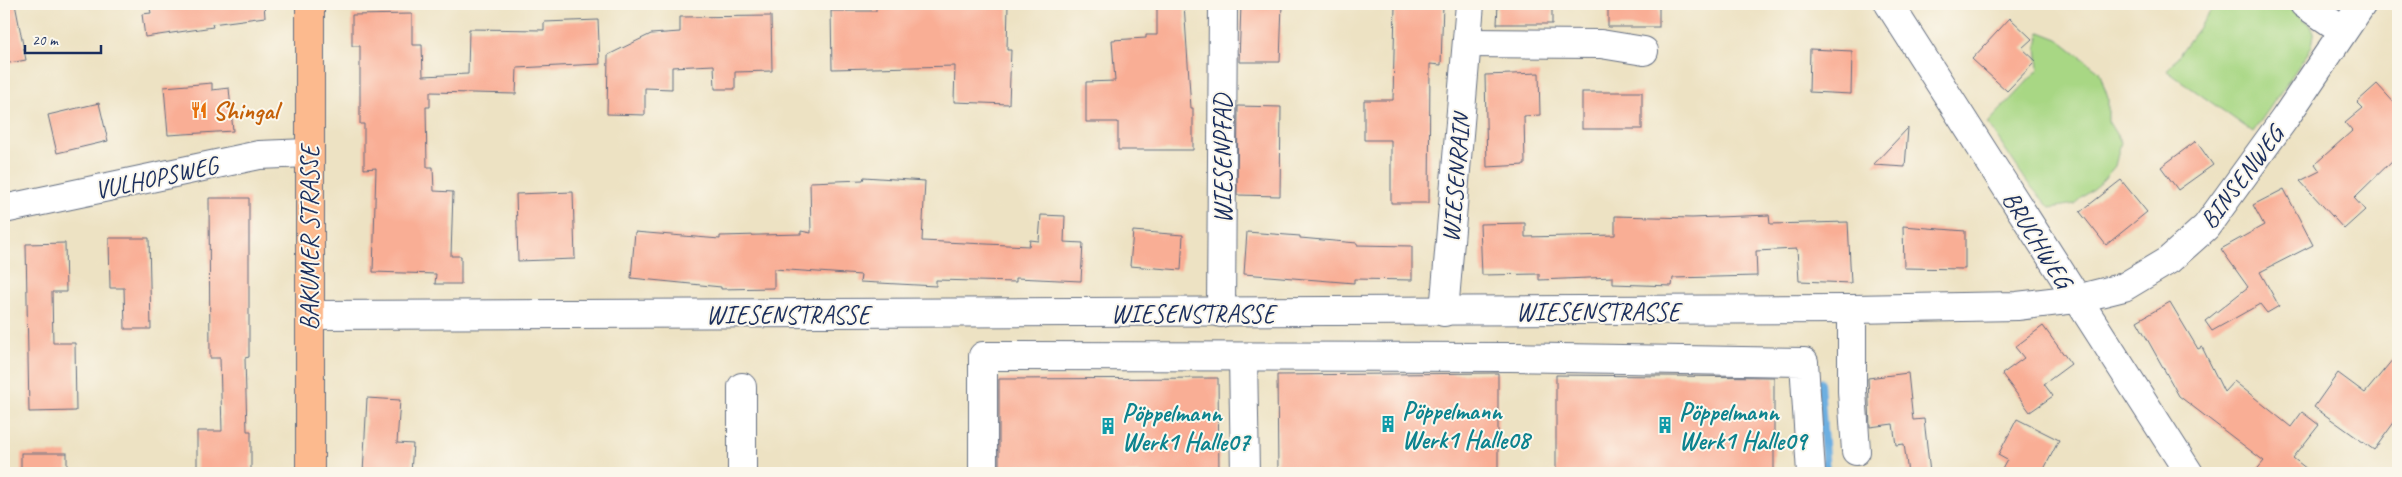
<svg xmlns="http://www.w3.org/2000/svg" width="2402" height="477" viewBox="0 0 2402 477" font-family="Caveat,sans-serif">
	<rect width="100%" height="100%" fill="#fbf7ec"/>
	<filter id="ink" filterUnits="userSpaceOnUse"><feTurbulence type="fractalNoise" baseFrequency=".02" numOctaves="2"/><feDisplacementMap in="SourceGraphic" scale="10" xChannelSelector="R" yChannelSelector="G"/><feConvolveMatrix kernelMatrix="1 2 1 2 8 2 1 2 1" color-interpolation-filters="sRGB"/></filter>
	<filter id="wash" filterUnits="userSpaceOnUse"><feTurbulence type="fractalNoise" baseFrequency=".0096" numOctaves="4" result="noise"/><feDisplacementMap in="SourceGraphic" scale="20" xChannelSelector="R" yChannelSelector="G"/><feGaussianBlur stdDeviation="1.12" result="paint"/><feColorMatrix in="noise" values="0 0 0 0 0 0 0 0 0 0 0 0 0 0 0 0 0 1.4 0 .05"/><feComposite in="paint" operator="in"/></filter>
	<g filter="url(#wash)">
		<rect width="100%" height="100%" fill="#ede2c3"/>
		<g fill="#a8d784" stroke="#628371">
			<polygon points="2216,4 2283,4 2309,23 2314,34 2312,47 2253,132 2167,71"/>
			<polygon points="2040,32 2058,39 2099,71 2108,98 2108,121 2121,142 2115,166 2102,181 2075,204 2050,208 2027,182 1988,123 2039,69 2037,46"/>
		</g>
		<g fill="none" stroke-linecap="round" stroke-linejoin="round">
			<polyline stroke="#6cafe1" stroke-width="8" points="1820,382 1826,473"/>
		</g>
		<g id="blocks">
			<g fill="#f9ae95">
				<polygon points="4,4 15,4 26,60 4,64"/>
				<polygon points="149,4 264,4 265,17 212,24 213,27 145,37 142,14 151,13"/>
				<polygon points="876,4 1008,4 1007,50 1011,50 1009,104 954,102 955,66 832,69 831,11 876,11"/>
				<polygon points="1157,4 1184,4 1191,108 1193,108 1193,150 1118,150 1118,122 1086,122 1086,82 1115,81 1112,40 1146,38 1146,35 1157,35"/>
				<polygon points="1241,4 1282,4 1280,62 1239,62"/>
				<polygon points="1395,4 1443,4 1441,65 1430,64 1429,203 1391,203 1391,140 1364,140 1364,100 1393,100"/>
				<polygon points="1498,4 1552,4 1552,24 1497,24"/>
				<rect x="1608" y="4" width="51" height="23"/>
				<polygon points="412,14 412,45 422,45 423,76 468,74 469,29 544,30 544,22 598,20 600,64 517,68 516,94 430,92 430,107 426,107 427,167 433,167 434,191 453,192 451,256 461,256 461,284 435,284 436,274 373,272 376,168 364,169 364,124 360,124 360,46 352,46 352,15"/>
				<polygon points="771,16 772,71 735,72 735,89 715,89 714,65 672,67 672,89 645,88 645,115 607,114 608,55 651,34 680,32 680,17"/>
				<polygon points="2010,18 2032,39 2022,48 2036,61 2007,91 1972,59"/>
				<polygon points="1810,49 1852,51 1851,94 1809,92"/>
				<polygon points="1539,73 1540,115 1524,116 1525,165 1487,167 1485,75"/>
				<polygon points="212,83 212,90 229,88 233,131 168,135 164,87"/>
				<polygon points="2377,84 2398,107 2398,155 2354,198 2365,210 2344,229 2300,181 2320,171 2315,164 2352,131 2345,123 2363,108 2357,102"/>
				<rect x="1582" y="92" width="60" height="37"/>
				<polygon points="99,103 108,141 57,153 48,115"/>
				<polygon points="1238,106 1281,107 1280,196 1237,195"/>
				<polygon points="1908,128 1905,167 1873,165"/>
				<polygon points="2196,141 2213,165 2178,190 2161,167"/>
				<polygon points="864,177 925,181 922,241 1029,246 1030,240 1039,241 1041,215 1065,216 1064,242 1083,243 1081,281 1016,278 1016,282 936,280 936,286 860,282 861,275 774,269 774,288 721,289 721,287 631,278 635,232 720,239 720,236 801,234 801,231 811,233 810,182 863,180"/>
				<polygon points="2121,180 2147,212 2106,245 2080,212"/>
				<polygon points="2284,189 2313,245 2260,272 2279,306 2267,313 2260,304 2212,331 2205,321 2248,287 2221,249 2264,225 2253,205"/>
				<polygon points="573,192 575,259 518,261 516,194"/>
				<polygon points="209,198 249,198 249,357 245,358 247,431 251,431 251,473 197,473 197,431 222,431 220,358 210,358"/>
				<polygon points="1769,215 1770,224 1848,222 1851,283 1799,281 1797,249 1756,251 1757,276 1673,278 1672,286 1613,284 1613,277 1539,280 1539,274 1482,275 1480,224 1525,223 1525,237 1615,235 1615,216 1692,218"/>
				<polygon points="1903,226 1965,231 1965,269 1904,268"/>
				<polygon points="1133,231 1183,235 1181,270 1130,266"/>
				<polygon points="1247,232 1300,236 1300,238 1357,243 1357,245 1412,246 1412,280 1354,279 1354,283 1244,274"/>
				<polygon points="109,238 149,238 151,329 125,329 124,288 110,288"/>
				<polygon points="65,243 66,292 52,292 53,343 75,343 76,411 29,412 26,244"/>
				<polygon points="2170,302 2198,349 2202,347 2224,392 2234,381 2291,427 2302,412 2319,425 2293,458 2312,473 2254,473 2264,461 2179,396 2137,321"/>
				<polygon points="2043,326 2071,364 2044,384 2053,396 2030,412 2002,374 2024,358 2015,347"/>
				<polygon points="2398,353 2398,417 2374,450 2314,407 2338,373 2365,393"/>
				<polygon points="1498,373 1498,473 1278,473 1277,375"/>
				<polygon points="1908,373 1913,420 1924,419 1930,473 1908,473 1904,444 1896,445 1893,424 1870,427 1868,378"/>
				<polygon points="1556,375 1774,377 1774,473 1556,473"/>
				<polygon points="1218,378 1219,473 999,473 999,379"/>
				<polygon points="367,398 400,400 397,443 413,444 411,473 363,473"/>
				<polygon points="2017,419 2059,440 2042,473 2000,473 2007,460 1998,455"/>
				<rect x="21" y="453" width="46" height="20"/>
			</g>
		</g>
	</g>
	<g filter="url(#ink)">
		<use href="#blocks" fill-opacity="0" stroke="#646e81" stroke-width="1"/>
		<g fill="none" stroke-linecap="round" stroke-linejoin="round">
			<g stroke="#646e81" stroke-width="30">
				<g id="minor">
					<polyline points="1889,4 2189,473"/>
					<polyline points="2304,4 2342,30"/>
					<polyline points="1467,43 1601,44 1644,51"/>
					<polyline points="4,209 259,155 308,153"/>
					<polyline points="1852,309 1852,391 1856,451"/>
					<polyline points="1444,312 1470,4"/>
					<polyline points="1221,313 1223,4"/>
					<polyline points="310,315 1852,309 2017,306 2076,299 2124,287 2169,260 2206,227 2285,118 2362,4"/>
					<polyline points="1243,358 1245,473"/>
					<polyline points="742,473 742,387"/>
					<polyline points="983,473 983,356 1510,357 1804,362 1811,473"/>
				</g>
			</g>
			<g stroke="#646e81" stroke-width="30">
				<polyline id="major" points="310,4 310,473"/>
			</g>
			<use href="#minor" stroke="#fff" stroke-width="28"/>
			<use href="#major" stroke="#fcba8e" stroke-width="28"/>
		</g>
	</g>
	<defs>
		<g id="restaurant-bare" transform="scale(1.35)"><path d="M-5-6h1v4h1v-4h1v4h1v-4h1v5L-1.5 .5V6h-2V.5L-5-1ZM5-6V6H3V1.5H1.5Q1.5-4 5-6Z" fill="#e8710a" stroke="#fbf7ec" stroke-width="2.5" paint-order="stroke"/></g>
		<g id="building-bare" transform="scale(1.35)"><path d="M-4-6H4V6H1V3H-1V6H-4ZM-2.5-4.3h1.7v1.8h-1.7ZM.8-4.3h1.7v1.8H.8ZM-2.5-1h1.7V.8h-1.7ZM.8-1h1.7V.8H.8Z" fill="#0f9aa8" stroke="#fbf7ec" stroke-width="2.5" paint-order="stroke"/></g>
	</defs>
	<g fill-rule="evenodd">
		<use href="#restaurant-bare" x="199" y="110"/>
		<use href="#building-bare" x="1388" y="424"/>
		<use href="#building-bare" x="1665" y="425"/>
		<use href="#building-bare" x="1108" y="426"/>
	</g>
	<g text-anchor="middle" stroke-width="4" stroke-linejoin="round" paint-order="stroke">
		<g font-size="25" font-weight="bold" fill="#c56008" stroke="#fbf7ec" text-anchor="start">
			<text x="213" y="119">Shingal</text>
		</g>
		<g font-size="25" fill="#1b2f5e" stroke="#fbf7ec">
			<text transform="translate(1222 159) rotate(-90)" y="9">WIESENPFAD</text>
			<text transform="translate(156 177) rotate(-12)" y="9">VULHOPSWEG</text>
			<text transform="translate(2241 177) rotate(-53)" y="9">BINSENWEG</text>
			<text transform="translate(1455 178) rotate(-85)" y="9">WIESENRAIN</text>
			<text transform="translate(309 238) rotate(-90)" y="9">BAKUMER STRASSE</text>
			<text transform="translate(2038 239) rotate(58)" y="9">BRUCHWEG</text>
			<text x="1598" y="320">WIESENSTRASSE</text>
			<text x="1193" y="322">WIESENSTRASSE</text>
			<text x="788" y="323">WIESENSTRASSE</text>
		</g>
		<g font-size="25" font-weight="bold" fill="#0d838f" stroke="#fbf7ec" text-anchor="start">
			<text x="1402" y="419">Pöppelmann<tspan x="1402" dy="29">Werk1 Halle08</tspan></text>
			<text x="1679" y="420">Pöppelmann<tspan x="1679" dy="29">Werk1 Halle09</tspan></text>
			<text x="1122" y="421">Pöppelmann<tspan x="1122" dy="29">Werk1 Halle07</tspan></text>
		</g>
	</g>
	<rect width="2402" height="477" fill="none" stroke="#fbf7ec" stroke-width="20"/>
	<path d="M25 45v8h76v-8" fill="none" stroke="#1b2f5e" stroke-width="2.5"/>
	<text x="32" y="45" font-size="15" fill="#1b2f5e" stroke="#fbf7ec" stroke-width="4" paint-order="stroke">20 m</text>
</svg>
